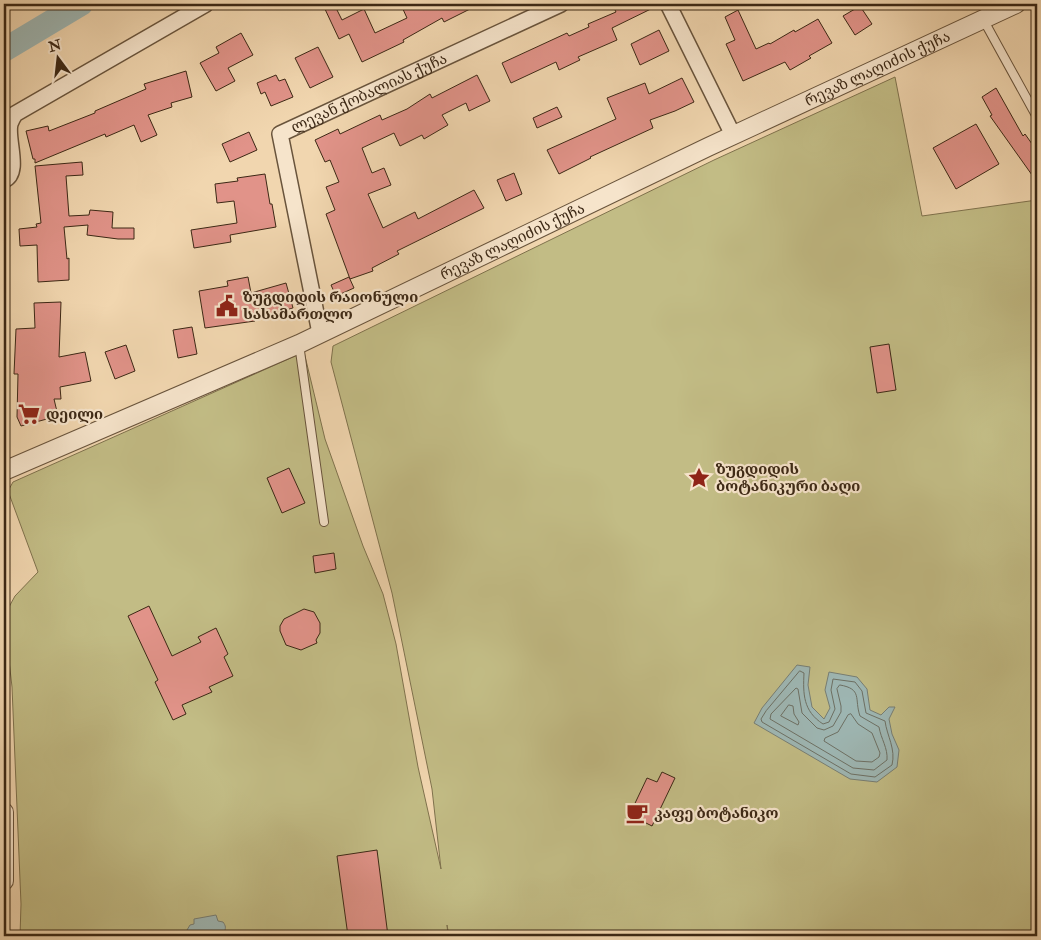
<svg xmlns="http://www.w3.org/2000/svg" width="1041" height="940" viewBox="0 0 1041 940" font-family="'IM FELL Double Pica','Noto Serif Georgian',serif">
	<rect width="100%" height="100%" fill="#f1d6af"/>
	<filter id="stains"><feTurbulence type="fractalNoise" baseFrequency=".004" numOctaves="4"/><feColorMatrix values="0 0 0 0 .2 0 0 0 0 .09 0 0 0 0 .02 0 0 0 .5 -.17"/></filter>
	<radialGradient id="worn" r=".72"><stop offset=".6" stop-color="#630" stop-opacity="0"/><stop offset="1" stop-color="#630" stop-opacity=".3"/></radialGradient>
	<polygon fill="#c2bc85" stroke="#7f724d" points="895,77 922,216 1037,200 1037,936 449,936 447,925 448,936 20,936 21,904 12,687 4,616 15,596 38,572 8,491 13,482 304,352 325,439 363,546 383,594 396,644 418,767 441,869 432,789 392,593 331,362 333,346 714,160"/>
	<g fill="#9eb7b4" stroke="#777e74">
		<polygon points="797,665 810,667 808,685 812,707 824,719 830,708 825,690 829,672 857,677 867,689 870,710 881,715 889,707 895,707 889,719 892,734 899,750 897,767 877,782 850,779 754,723 762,708"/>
		<path d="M216,915l2,6 5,1c3,4 3,6 1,11l-4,1v2h-30l-3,-6 3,-5 4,-1v-5z"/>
	</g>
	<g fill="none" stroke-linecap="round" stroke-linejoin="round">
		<g stroke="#6d7064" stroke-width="1">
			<path d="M800,671l4,2c-1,21 -1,38 19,51l6,-2 6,-13 -4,-19 2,-11 22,3 7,9 4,22 19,8c2,15 11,28 7,44l-17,12 -24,-3 -89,-52 -1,-3 5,-8z"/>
			<path d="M840,685c23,4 14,14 20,31l19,11c2,12 9,21 8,33l-13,10 -21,-2 -83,-49 1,-5 25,-26 2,1 4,24 15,15 7,2 9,-4 8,-14v-6l-4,-17z"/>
			<polygon points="789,705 793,706 794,714 799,722 798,725 781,716"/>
			<polygon points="851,714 858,724 872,733 880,753 879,757 872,762 856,761 824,741 825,738 838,732 848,715"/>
		</g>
		<polyline stroke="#9eb7b4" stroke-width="24" points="4,50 81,4"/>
	</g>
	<g fill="#e19389" stroke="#3c2815">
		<polygon points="330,4 334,4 342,20 364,9 375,33 407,18 402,7 408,4 480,4 444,22 442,18 403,40 404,42 362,62 349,34 339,39 324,7"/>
		<polygon points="612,4 659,4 659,5 612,28 617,40 578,57 580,60 559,70 556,62 511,83 502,63 567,33 569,36 589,27 588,24 616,12"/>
		<polygon points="860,6 872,24 855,35 843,16"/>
		<polygon points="738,10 756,49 769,43 770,44 794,30 795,32 818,19 832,43 809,56 811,58 790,70 785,62 743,81 726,44 735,40 725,17"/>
		<polygon points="659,30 669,51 640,65 631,44"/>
		<polygon points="241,33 253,55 228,68 235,81 216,91 200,63 219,53 216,47"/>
		<polygon points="318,47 333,77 310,88 295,58"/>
		<polygon points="186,71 192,97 171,103 172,107 148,115 157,135 141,142 134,125 106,137 105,134 35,163 35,159 33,159 26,131 48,126 49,131 95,113 95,111 146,89 144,84"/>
		<polygon points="276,75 279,81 285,79 293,97 271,106 265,92 261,94 257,83"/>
		<polygon points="477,75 490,101 469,111 466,103 442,115 448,125 424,139 422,135 400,146 394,133 362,148 372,173 384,168 391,185 368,194 383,228 415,212 418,219 474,190 484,208 397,251 399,254 372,268 373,271 350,279 326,214 335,210 326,187 339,182 330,160 325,162 315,140 338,129 340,134 380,115 382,120 407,109 430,94 432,98"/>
		<polygon points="682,78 694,102 675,111 650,120 653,128 590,157 591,158 559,174 547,150 616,119 607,98 645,83 649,94"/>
		<polygon points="996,88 1023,136 1025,134 1037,151 1037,182 990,116 992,115 982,97"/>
		<polygon points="557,107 562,117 537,128 533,118"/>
		<polygon points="976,124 999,164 956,189 933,148"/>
		<polygon points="249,132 257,150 230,162 222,144"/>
		<polygon points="82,162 83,175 66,176 69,216 89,215 90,210 113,212 112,228 134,228 134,239 118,239 87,235 88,225 64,227 67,259 69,258 69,280 38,282 37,245 20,246 19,229 37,227 36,224 41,223 35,166"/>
		<polygon points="514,173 522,194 506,201 497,180"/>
		<polygon points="265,174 270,204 272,204 276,227 230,235 231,242 194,248 191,230 237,223 234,201 217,203 215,184 238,181 237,178"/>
		<polygon points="248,277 251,293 286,283 293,308 255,319 255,321 205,328 199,291 228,286 227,281"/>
		<polygon points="349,277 354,288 336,296 331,285"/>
		<polygon points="61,302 59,357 85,352 91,381 60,387 61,399 54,399 58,416 21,426 17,417 18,374 14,374 16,329 35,328 34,303"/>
		<polygon points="192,327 197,354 178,358 173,330"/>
		<polygon points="889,344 896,390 877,393 870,347"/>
		<polygon points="126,345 135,371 115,379 105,352"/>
		<polygon points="289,468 305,503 282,513 267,478"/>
		<polygon points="334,553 336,569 315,573 313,556"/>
		<polygon points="149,606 172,656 201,642 198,637 216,628 228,654 224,657 233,676 209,687 212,692 182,705 186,714 173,720 155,682 158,680 128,616"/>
		<polygon points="304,609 314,612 320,623 320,633 316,640 317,643 301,650 286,645 280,631 280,626 284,619"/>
		<polygon points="662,772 675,778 652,826 640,820 638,823 628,818 647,778 657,782"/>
		<polygon points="377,850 388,936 348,936 337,856"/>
	</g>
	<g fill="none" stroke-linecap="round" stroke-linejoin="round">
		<g stroke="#69543c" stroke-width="10">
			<g id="service">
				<polyline points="983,19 1037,117"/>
				<polyline points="299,344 324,522"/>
			</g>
		</g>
		<g stroke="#69543c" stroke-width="18">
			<g id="minor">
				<polyline points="668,4 733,135"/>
				<path d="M4,180c17,-7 2,-41 6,-56 1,-3 3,-7 5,-10l191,-110"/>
				<path id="s1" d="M320,333l-40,-199 281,-130"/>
			</g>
		</g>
		<g stroke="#69543c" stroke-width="20">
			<g id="tertiary">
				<path id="s2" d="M4,471l295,-127 409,-197 308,-143"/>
				<polyline points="4,812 4,881"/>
			</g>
		</g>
		<use href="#service" stroke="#f6e4cb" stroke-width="8"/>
		<use href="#minor" stroke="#f6e4cb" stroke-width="15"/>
		<use href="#tertiary" stroke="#f6e4cb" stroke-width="18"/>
	</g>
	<defs>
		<g id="civic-bare" transform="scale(1.725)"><path d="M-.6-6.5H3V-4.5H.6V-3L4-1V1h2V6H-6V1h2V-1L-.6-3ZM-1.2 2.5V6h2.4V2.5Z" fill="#8f2418" stroke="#f6e4cb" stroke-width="2.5" paint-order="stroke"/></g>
		<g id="supermarket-bare" transform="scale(1.725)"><path d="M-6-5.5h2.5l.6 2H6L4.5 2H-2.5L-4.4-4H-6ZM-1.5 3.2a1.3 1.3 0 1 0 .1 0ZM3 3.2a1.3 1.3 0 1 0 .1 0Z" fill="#8f2418" stroke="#f6e4cb" stroke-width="2.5" paint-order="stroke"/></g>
		<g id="sight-bare" transform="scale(1.725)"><path d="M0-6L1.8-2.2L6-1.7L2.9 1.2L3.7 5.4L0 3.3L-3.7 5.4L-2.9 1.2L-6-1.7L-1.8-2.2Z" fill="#8f2418" stroke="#f6e4cb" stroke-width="2.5" paint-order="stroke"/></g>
		<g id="cafe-bare" transform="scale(1.725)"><path d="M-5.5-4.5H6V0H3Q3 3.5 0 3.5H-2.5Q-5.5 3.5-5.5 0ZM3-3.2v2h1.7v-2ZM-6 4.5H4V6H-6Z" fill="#8f2418" stroke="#f6e4cb" stroke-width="2.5" paint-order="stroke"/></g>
	</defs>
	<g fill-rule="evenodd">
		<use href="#civic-bare" x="227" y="306"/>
		<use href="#supermarket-bare" x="29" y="414"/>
		<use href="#sight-bare" x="699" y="478"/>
		<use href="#cafe-bare" x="637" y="813"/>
	</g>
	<g text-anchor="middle" stroke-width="4.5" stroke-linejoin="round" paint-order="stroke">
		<g font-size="15" fill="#3c2815" stroke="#f6e4cb">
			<text dy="5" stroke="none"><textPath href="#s2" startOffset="962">რევაზ ლაღიძის ქუჩა</textPath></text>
			<text dy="5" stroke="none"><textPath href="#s1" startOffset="301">ლევან ქობალიას ქუჩა</textPath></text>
			<text dy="5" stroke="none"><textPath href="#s2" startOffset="558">რევაზ ლაღიძის ქუჩა</textPath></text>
		</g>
		<g font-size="15" font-weight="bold" fill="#3c2815" stroke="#f6e4cb" text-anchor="start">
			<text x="243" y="302">ზუგდიდის რაიონული<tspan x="243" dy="17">სასამართლო</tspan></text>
			<text x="46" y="419">დეილი</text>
			<text x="716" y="474">ზუგდიდის<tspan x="716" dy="17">ბოტანიკური ბაღი</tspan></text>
			<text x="654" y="818">კაფე ბოტანიკო</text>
		</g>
	</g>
	<rect width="1041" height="940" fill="none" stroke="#f1d6af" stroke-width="20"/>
	<rect x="5" y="5" width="1031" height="930" fill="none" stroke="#3c2815" stroke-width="2.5"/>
	<rect x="10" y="10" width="1021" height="920" fill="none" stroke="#3c2815"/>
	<g transform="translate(58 58) rotate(345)" stroke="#f6e4cb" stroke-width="4" paint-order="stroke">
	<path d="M0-4L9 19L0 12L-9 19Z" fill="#3c2815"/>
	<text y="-8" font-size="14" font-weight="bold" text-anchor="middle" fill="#3c2815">N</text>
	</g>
	<rect width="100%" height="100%" filter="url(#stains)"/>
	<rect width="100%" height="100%" fill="url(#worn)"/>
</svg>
